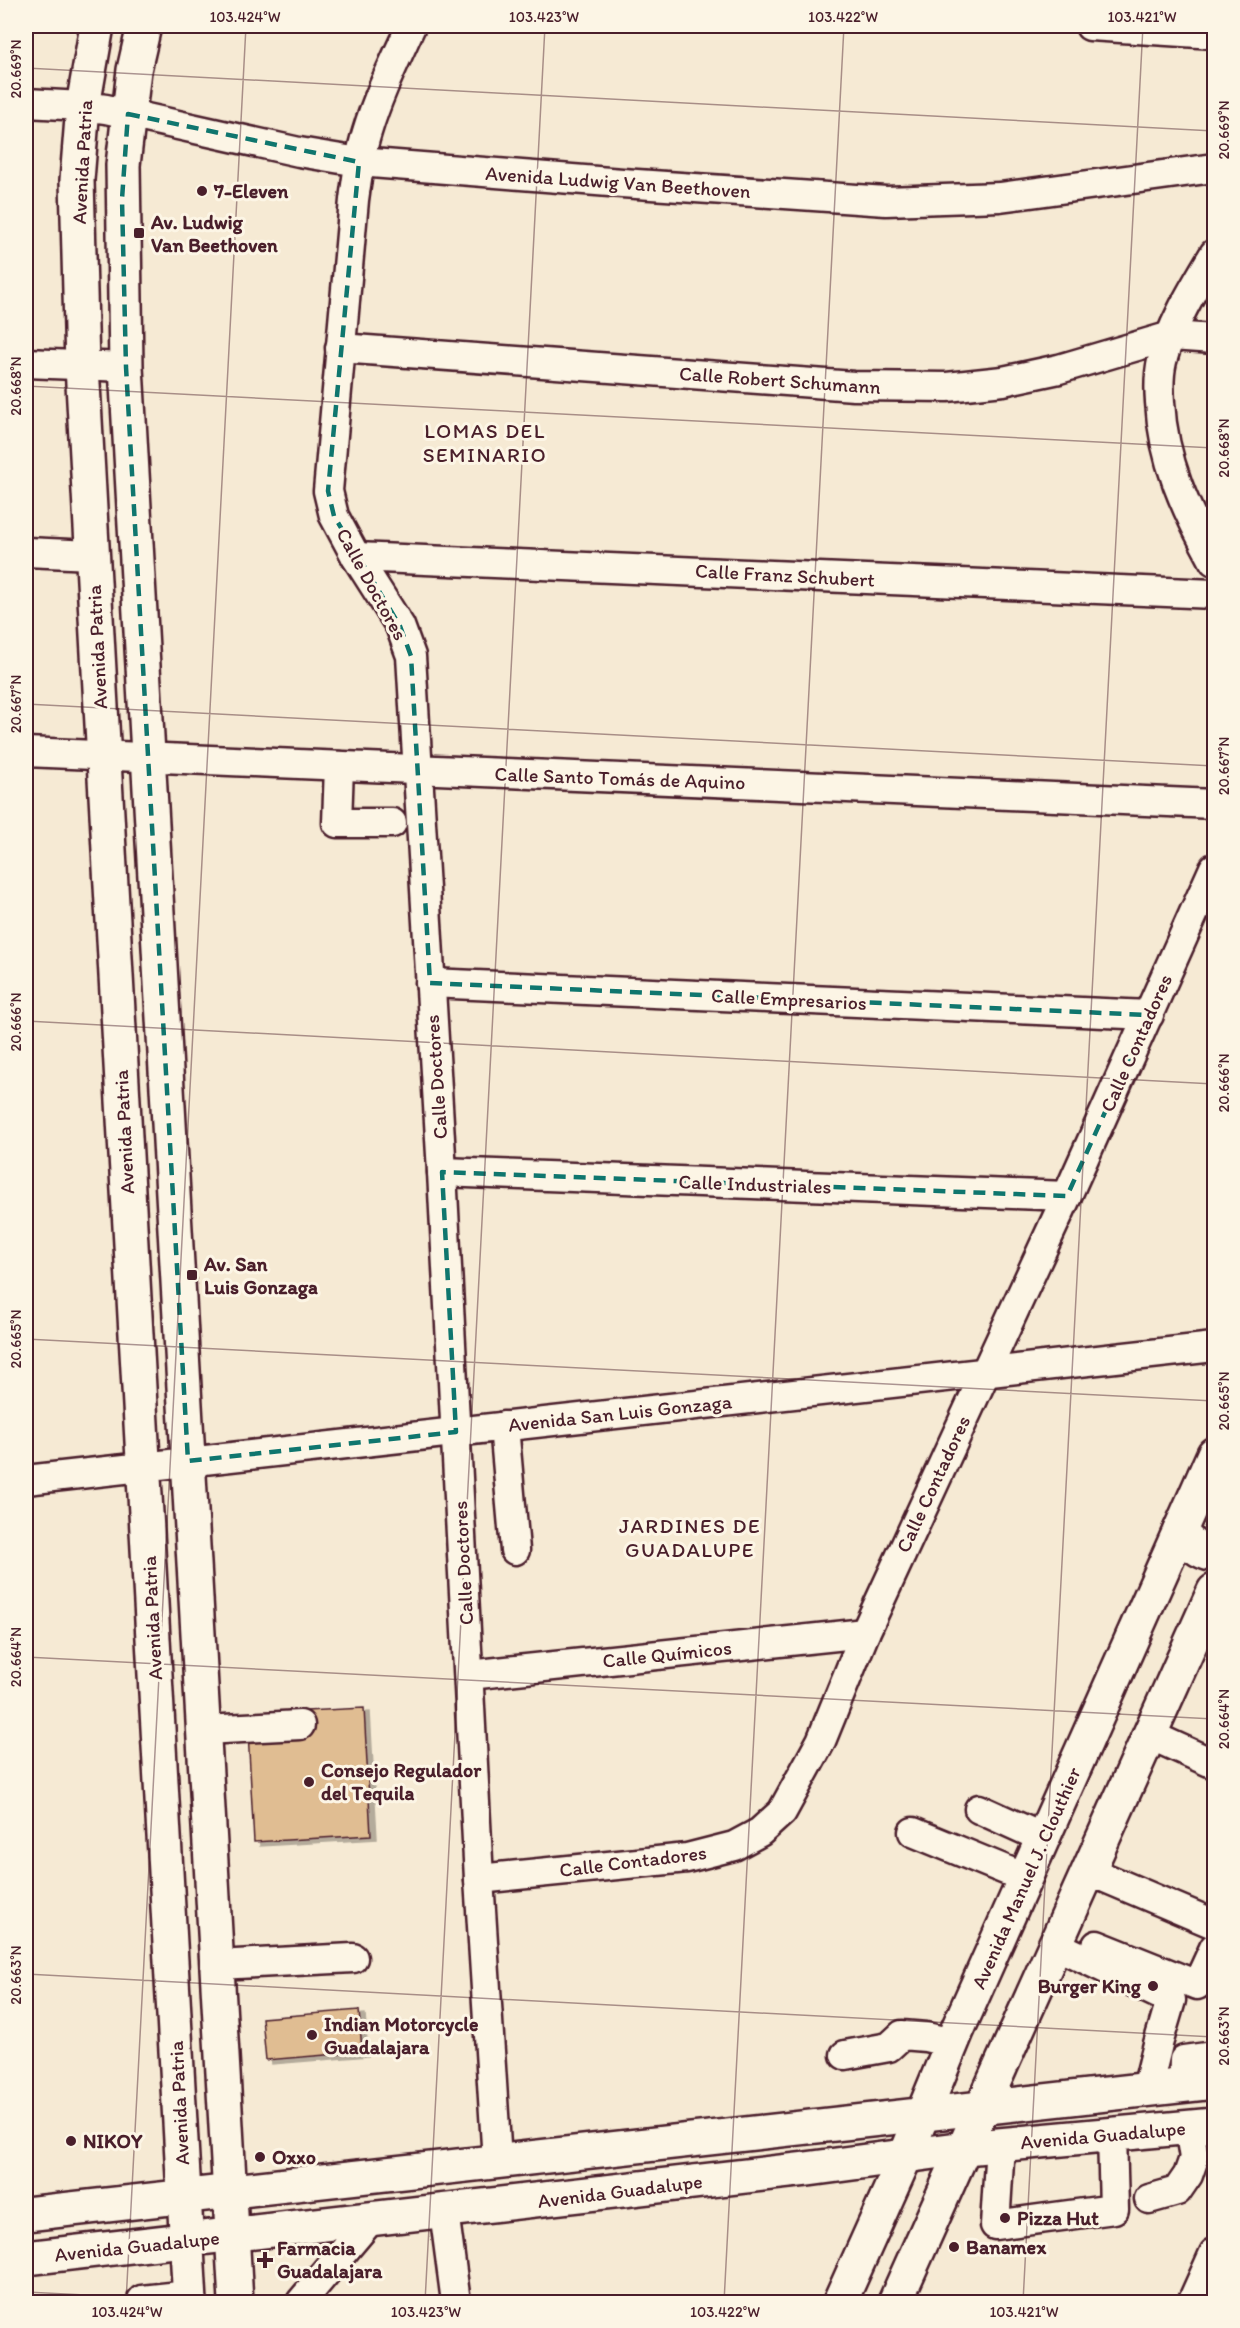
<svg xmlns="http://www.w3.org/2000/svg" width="1240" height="2328" viewBox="0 0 1240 2328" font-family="Itim,sans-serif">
	<defs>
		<filter id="shadow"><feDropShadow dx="6" dy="4" stdDeviation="0" flood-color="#0004"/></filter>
	</defs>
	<rect width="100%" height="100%" fill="#f6ead4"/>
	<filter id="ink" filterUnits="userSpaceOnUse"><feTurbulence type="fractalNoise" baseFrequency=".0167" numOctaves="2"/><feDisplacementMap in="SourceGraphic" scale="12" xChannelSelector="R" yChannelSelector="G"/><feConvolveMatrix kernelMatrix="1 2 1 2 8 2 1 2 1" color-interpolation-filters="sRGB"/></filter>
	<g filter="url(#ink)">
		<g fill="#e0bd92" stroke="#4a1f2b" stroke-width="1.5" filter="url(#shadow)">
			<polygon points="364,1708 371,1835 254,1842 247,1714"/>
			<polygon points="359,2010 362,2052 266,2060 262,2018"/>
		</g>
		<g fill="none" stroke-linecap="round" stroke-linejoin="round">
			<g stroke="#4a1f2b" stroke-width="33">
				<g id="minor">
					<path d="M411,26c-16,35 -33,69 -44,106 -7,22 -10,45 -13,68l-26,291 6,25 22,41 44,69 11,30 31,516 37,707 18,282"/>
					<polyline points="1090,26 1214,34"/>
					<polyline points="26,103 83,106 106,109 299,152 359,162 622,183 886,201 1000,197 1214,168"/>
					<path d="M1214,254c-20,34 -42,69 -52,107 -3,13 -3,28 -2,41 3,59 26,108 54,159"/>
					<polyline points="340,348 854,386 947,387 1003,381 1059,369 1171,336 1214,339"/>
					<polyline points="26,363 126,367"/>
					<polyline points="26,552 92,555"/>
					<polyline points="356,557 1214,594"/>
					<polyline points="26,752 1214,804"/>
					<polyline points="339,766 337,823 392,823"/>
					<polyline points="430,983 1149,1015"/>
					<polyline points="442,1172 1067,1196"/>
					<polyline points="504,1426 515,1550"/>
					<polyline points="26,1480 1214,1347"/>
					<polyline points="469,1675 865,1633"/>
					<polyline points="203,1730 300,1725"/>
					<polyline points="1150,1735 1214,1764"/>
					<polyline points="979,1809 1043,1838"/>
					<polyline points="913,1832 1025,1878"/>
					<polyline points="1089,1871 1214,1924"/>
					<polyline points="479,1879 687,1858 734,1846 760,1832 782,1812 821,1741 865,1633 1067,1196 1214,868"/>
					<polyline points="1056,1945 1171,2000 1158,2044 1147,2089"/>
					<polyline points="1097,1945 1197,1985 1214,1948"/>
					<polyline points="217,1965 353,1958"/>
					<polyline points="845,2055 889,2047 902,2035 926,2037 952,2043"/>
					<polyline points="1183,2086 1184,2060 1214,2056"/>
					<polyline points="1000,2145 995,2225 1114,2209 1112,2134"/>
					<polyline points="1149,2199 1177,2191 1188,2175 1194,2158 1189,2127"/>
					<polyline points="444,2211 456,2302"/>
					<polyline points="142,2302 142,2300 189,2295"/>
					<polyline points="301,2302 371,2219"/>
					<polyline points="1192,2302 1214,2253"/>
				</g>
			</g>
			<g stroke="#4a1f2b" stroke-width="38">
				<g id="major">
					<polyline points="97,26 83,106 77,180 82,366 190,2302"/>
					<polyline points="144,26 134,70 123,165 126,367 236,2302"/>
					<path d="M1180,1531c10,13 18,21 34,24"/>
					<polyline points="26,2214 1214,2082"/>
					<polyline points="26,2258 807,2169 965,2148 1214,2125"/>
					<polyline points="840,2302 906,2155 957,2031 1214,1454"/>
					<polyline points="895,2302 1214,1591"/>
				</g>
			</g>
			<use href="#minor" stroke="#fcf5e5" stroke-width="28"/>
			<use href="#major" stroke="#fcf5e5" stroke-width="33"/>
		</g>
	</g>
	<path fill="none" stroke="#0f766e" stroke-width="4.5" stroke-dasharray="12 8" stroke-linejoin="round" d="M128,114l231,48 -31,329 6,25 66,110 11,30 19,327 719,32 -82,181 -625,-24 14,260 -268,29 -62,-1094 -4,-168z"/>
	<path fill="none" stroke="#4a1f2b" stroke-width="1.5" stroke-opacity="0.45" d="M26,68l1188,63M26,386l1188,62M26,704l1188,62M26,1021l1188,63M26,1339l1188,62M26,1657l1188,62M26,1974l1188,63M26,2292l198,10M126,2302l120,-2276M425,2302l120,-2276M724,2302l120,-2276M1023,2302l120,-2276"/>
	<g fill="#4a1f2b" stroke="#fcf5e5" stroke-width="2">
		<circle cx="202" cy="191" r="6"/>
		<rect x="133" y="227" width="12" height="12" rx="3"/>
		<rect x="186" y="1269" width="12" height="12" rx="3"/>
		<circle cx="309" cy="1782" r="6"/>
		<circle cx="1153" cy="1986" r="6"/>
		<circle cx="312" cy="2035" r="6"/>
		<circle cx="71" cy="2141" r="6"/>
		<circle cx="260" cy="2157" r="6"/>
		<circle cx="1005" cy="2218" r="6"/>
		<circle cx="954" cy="2247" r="6"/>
		<path d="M262 2251h6v6h6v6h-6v6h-6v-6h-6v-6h6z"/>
	</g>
	<g text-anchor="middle" stroke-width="6" stroke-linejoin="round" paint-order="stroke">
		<g font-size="20" fill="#4a1f2b" stroke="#fcf5e5">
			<text transform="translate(82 162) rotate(-87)" y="7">Avenida Patria</text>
			<text transform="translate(618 182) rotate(4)" y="7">Avenida Ludwig Van Beethoven</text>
			<text transform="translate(780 380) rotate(4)" y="7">Calle Robert Schumann</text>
			<text transform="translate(785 575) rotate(3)" y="7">Calle Franz Schubert</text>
			<text transform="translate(372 584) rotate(61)" y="7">Calle Doctores</text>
			<text transform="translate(97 647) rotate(-93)" y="7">Avenida Patria</text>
			<text transform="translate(620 778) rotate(2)" y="7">Calle Santo Tomás de Aquino</text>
			<text transform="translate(789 999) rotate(3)" y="7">Calle Empresarios</text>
			<text transform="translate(1136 1043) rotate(-66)" y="7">Calle Contadores</text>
			<text transform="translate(436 1077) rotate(-94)" y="7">Calle Doctores</text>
			<text transform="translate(124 1132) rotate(-93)" y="7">Avenida Patria</text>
			<text transform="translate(755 1184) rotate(2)" y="7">Calle Industriales</text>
			<text transform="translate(620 1413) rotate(-6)" y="7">Avenida San Luis Gonzaga</text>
			<text transform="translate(933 1484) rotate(-65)" y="7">Calle Contadores</text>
			<text transform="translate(463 1563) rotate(-93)" y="7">Calle Doctores</text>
			<text transform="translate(152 1618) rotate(-93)" y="7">Avenida Patria</text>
			<text transform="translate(667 1654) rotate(-6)" y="7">Calle Químicos</text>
			<text transform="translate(633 1861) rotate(-7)" y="7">Calle Contadores</text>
			<text transform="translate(1026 1878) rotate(-66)" y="7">Avenida Manuel J. Clouthier</text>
			<text transform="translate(179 2103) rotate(-93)" y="7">Avenida Patria</text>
			<text transform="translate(1103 2135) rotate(-5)" y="7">Avenida Guadalupe</text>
			<text transform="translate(620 2191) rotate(-7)" y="7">Avenida Guadalupe</text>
			<text transform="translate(137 2246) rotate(-6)" y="7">Avenida Guadalupe</text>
		</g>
		<g font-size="20" font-weight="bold" fill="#4a1f2b" stroke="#fcf5e5" text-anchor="start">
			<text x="214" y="198">7-Eleven</text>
			<text x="151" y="229">Av. Ludwig<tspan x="151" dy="23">Van Beethoven</tspan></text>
			<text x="204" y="1271">Av. San<tspan x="204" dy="23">Luis Gonzaga</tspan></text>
			<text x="321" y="1777">Consejo Regulador<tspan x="321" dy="23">del Tequila</tspan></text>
			<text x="1141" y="1993" text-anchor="end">Burger King</text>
			<text x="324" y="2031">Indian Motorcycle<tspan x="324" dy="23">Guadalajara</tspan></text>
			<text x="83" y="2148">NIKOY</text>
			<text x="272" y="2164">Oxxo</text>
			<text x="1017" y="2225">Pizza Hut</text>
			<text x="966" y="2254">Banamex</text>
			<text x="277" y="2255">Farmacia<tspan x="277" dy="23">Guadalajara</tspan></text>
		</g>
		<g font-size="21" letter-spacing="1.5" fill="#4a1f2b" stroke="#fcf5e5">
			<text x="485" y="438">LOMAS DEL<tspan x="485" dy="24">SEMINARIO</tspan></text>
			<text x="690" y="1533">JARDINES DE<tspan x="690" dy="24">GUADALUPE</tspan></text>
		</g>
	</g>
	<rect width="1240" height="2328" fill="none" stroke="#fcf5e5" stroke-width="66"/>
	<rect x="33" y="33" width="1174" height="2262" fill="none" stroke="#4a1f2b" stroke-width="2"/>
	<g font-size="15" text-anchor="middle" fill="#4a1f2b">
		<text x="245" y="22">103.424°W</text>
		<text x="544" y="22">103.423°W</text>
		<text x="843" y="22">103.422°W</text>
		<text x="1142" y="22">103.421°W</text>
		<text transform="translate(16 69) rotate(-90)" y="5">20.669°N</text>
		<text transform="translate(1224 130) rotate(-90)" y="5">20.669°N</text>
		<text transform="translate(16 386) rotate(-90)" y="5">20.668°N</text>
		<text transform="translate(1224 448) rotate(-90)" y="5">20.668°N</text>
		<text transform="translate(16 704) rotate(-90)" y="5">20.667°N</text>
		<text transform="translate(1224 766) rotate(-90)" y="5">20.667°N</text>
		<text transform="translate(16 1022) rotate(-90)" y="5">20.666°N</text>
		<text transform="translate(1224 1083) rotate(-90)" y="5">20.666°N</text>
		<text transform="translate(16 1339) rotate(-90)" y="5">20.665°N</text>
		<text transform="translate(1224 1401) rotate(-90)" y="5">20.665°N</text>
		<text transform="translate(16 1657) rotate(-90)" y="5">20.664°N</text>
		<text transform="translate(1224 1719) rotate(-90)" y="5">20.664°N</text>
		<text transform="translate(16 1975) rotate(-90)" y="5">20.663°N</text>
		<text transform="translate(1224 2036) rotate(-90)" y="5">20.663°N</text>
		<text x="127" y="2317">103.424°W</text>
		<text x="426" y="2317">103.423°W</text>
		<text x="725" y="2317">103.422°W</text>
		<text x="1024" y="2317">103.421°W</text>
	</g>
</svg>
